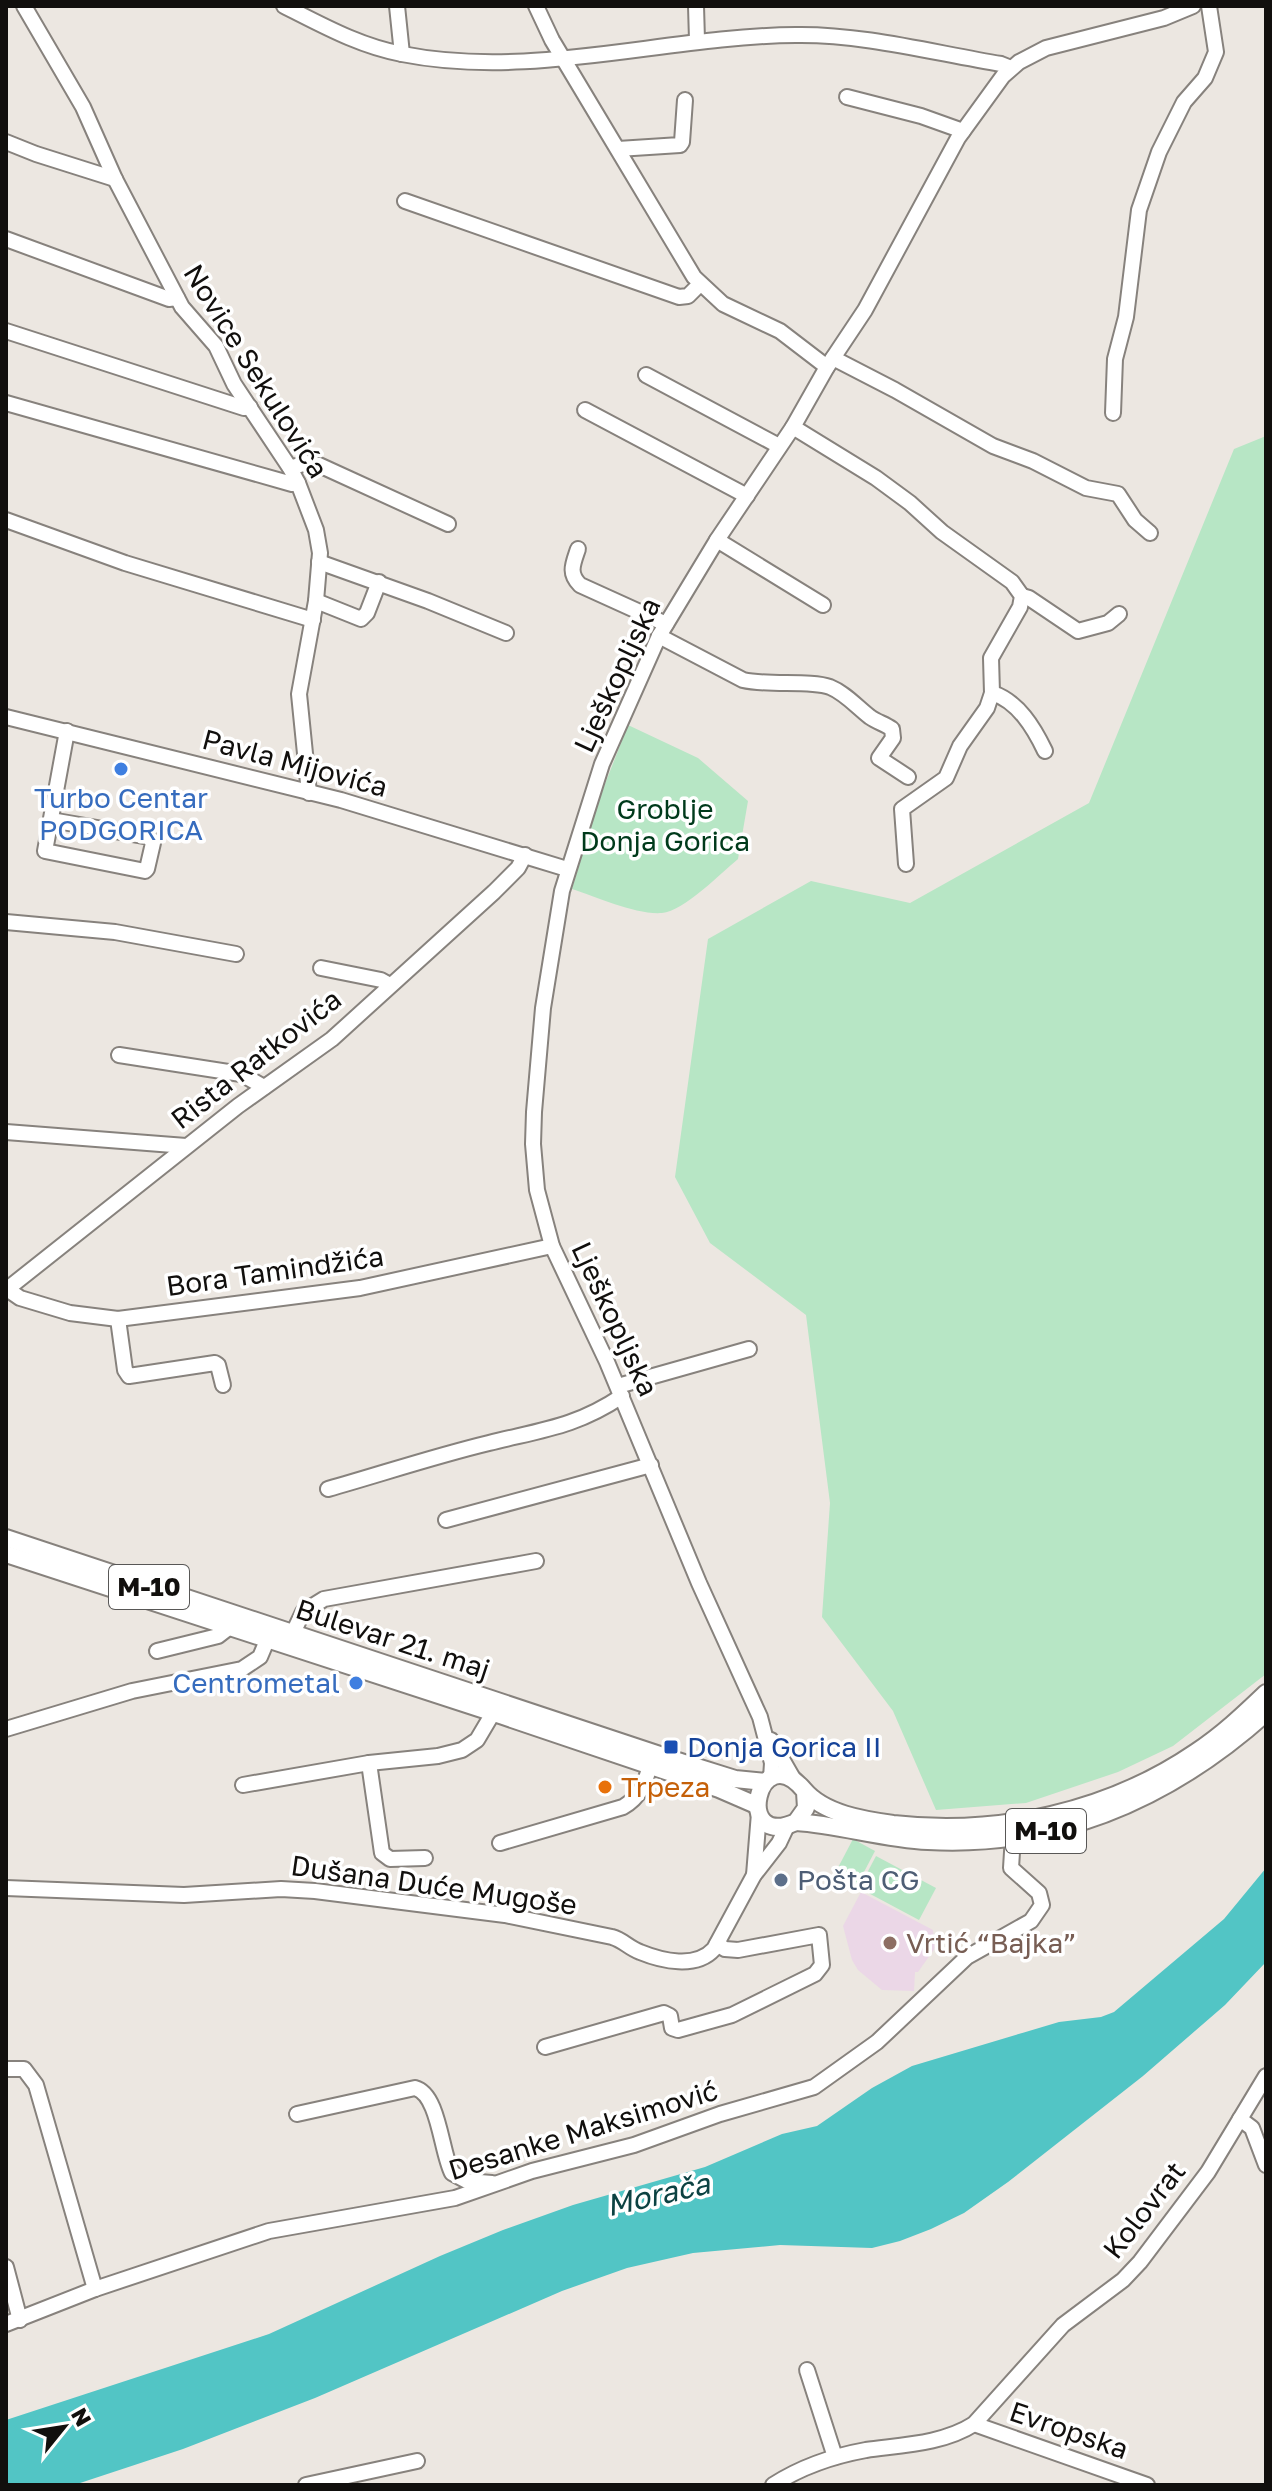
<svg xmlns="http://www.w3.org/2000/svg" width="1272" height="2491" viewBox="0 0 1272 2491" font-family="'Golos Text',sans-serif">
	<rect width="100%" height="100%" fill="#ece7e1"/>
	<polygon fill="#ebd7e7" points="861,1892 933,1930 935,1948 918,1972 915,1972 914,1991 882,1990 858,1970 852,1960 843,1926"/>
	<g fill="#b7e6c5">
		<polygon points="1266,436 1266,1674 1173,1746 1118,1772 1026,1803 936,1810 893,1711 822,1617 830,1503 806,1315 710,1243 675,1177 708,939 811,881 910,903 1089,803 1234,449"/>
		<path d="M628,725l70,33 50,43 -10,58c-17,14 -54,52 -76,54 -26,2 -65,-16 -90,-24l26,-87z"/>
		<polygon points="853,1839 875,1851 854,1891 832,1879"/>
		<polygon points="876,1856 936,1888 919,1920 859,1888"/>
	</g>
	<polygon fill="#52c5c5" points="1266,1868 1266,1962 1225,2005 1143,2076 1008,2182 964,2213 931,2229 900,2241 872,2248 780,2245 693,2253 627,2268 562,2291 315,2398 183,2449 74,2485 6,2485 6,2420 269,2334 440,2256 503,2230 573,2205 705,2167 782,2134 817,2126 872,2088 912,2066 1059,2022 1101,2017 1114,2012 1224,1919"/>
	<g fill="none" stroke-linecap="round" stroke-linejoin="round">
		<g stroke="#87827d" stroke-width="18">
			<g id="minor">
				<polyline points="24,6 83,107 115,179 182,307 216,346 234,384 290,468 298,483 316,530 320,553 316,601 299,694 309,793"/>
				<path d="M284,6c38,19 75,40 118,48 131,26 263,-18 394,-19 68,-1 138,18 205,29l10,4"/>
				<polyline points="397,6 402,54"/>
				<polyline points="536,6 552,40 694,277 723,304 780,331 827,367"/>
				<polyline points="696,6 697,40"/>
				<polyline points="847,97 921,116 963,131"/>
				<polyline points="6,142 36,154 115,179"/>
				<polyline points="618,149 680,145 682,142 685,100"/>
				<polyline points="405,201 679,297 688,296 700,284"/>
				<polyline points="6,239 169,299 177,298"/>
				<polyline points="6,331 244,408 250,407"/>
				<polyline points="833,358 895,390 993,446 1033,461 1086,488 1118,494 1135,520 1150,533"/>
				<polyline points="646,375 779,446"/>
				<polyline points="6,403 292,484 298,483"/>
				<polyline points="585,410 747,496"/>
				<polyline points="1113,413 1115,359 1126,317 1139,210 1159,152 1184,102 1205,78 1216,52 1209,6"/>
				<polyline points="793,427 876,478 910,503 942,532 1012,582 1022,596 1020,607 991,658 992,693 987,708 960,746 946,778 902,809 906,864"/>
				<polyline points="290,468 306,463 319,465 448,524"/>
				<polyline points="6,520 125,563 313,620"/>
				<polyline points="717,540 823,605"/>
				<path d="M578,549c-5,15 -10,24 2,36l86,39"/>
				<polyline points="319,562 428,601 506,633"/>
				<polyline points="1022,596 1029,598 1078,631 1108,623 1119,614"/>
				<polyline points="316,601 361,619 367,613 379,582"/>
				<path d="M659,636l84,44c25,6 67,0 87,7 15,6 27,20 40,30 7,5 15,7 22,12l1,9 -14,20 29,19"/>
				<path d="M992,693c26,8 42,35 53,58"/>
				<polyline points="6,717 341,800 567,869"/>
				<polyline points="51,820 149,837 153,843 147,869 145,871 45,851 67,731"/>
				<polyline points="6,922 115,932 236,954"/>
				<polyline points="321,968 381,980 390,985"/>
				<polyline points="119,1055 241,1074 264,1087"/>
				<polyline points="6,1132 186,1146"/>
				<polyline points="7,1289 20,1298 70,1313 118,1319 360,1288 552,1246"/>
				<polyline points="6,1290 238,1106 332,1039 494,892 518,868 525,855"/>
				<polyline points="118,1319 125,1370 129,1376 215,1363 218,1365 223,1385"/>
				<polyline points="618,1386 749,1349"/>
				<path d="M328,1489c53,-15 107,-33 161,-46 52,-13 87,-16 133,-47"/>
				<polyline points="446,1520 651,1465"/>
				<polyline points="293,1633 303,1612 324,1599 536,1561"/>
				<polyline points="157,1651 218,1636 231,1626"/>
				<polyline points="6,1729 132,1691 242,1669 260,1657 268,1638"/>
				<polyline points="771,1740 794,1780"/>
				<polyline points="369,1763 382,1853 390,1859 425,1858"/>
				<polyline points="771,1778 772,1763 760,1717 699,1583 607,1362 552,1246 537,1190 533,1144 534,1112 543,1008 562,891 602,764 659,636 717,540 793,427 827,367 865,310 958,138 1003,76 1019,62 1046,48 1164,18 1193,6"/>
				<polyline points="243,1785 369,1763 438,1756 462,1750 477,1740 493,1713"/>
				<path d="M500,1843l123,-36c17,-10 22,-23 27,-42"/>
				<polyline points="754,1875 759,1813"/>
				<path d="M6,1888l178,7 97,-6 34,2 190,24 107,22c11,3 17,11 28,15 22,9 56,17 74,-3l40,-74 25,-32 8,-17"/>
				<polyline points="545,2047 664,2013 670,2016 672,2028 678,2030 732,2015 815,1974 822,1965 819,1935 738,1950 725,1949 717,1944"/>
				<polyline points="6,2069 24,2069 36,2085 95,2289"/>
				<path d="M297,2114l118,-26c24,6 26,64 37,85l15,8 25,2"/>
				<polyline points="1240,2119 1252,2128 1266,2165"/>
				<polyline points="6,2267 20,2320"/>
				<polyline points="6,2324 95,2289 269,2231 455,2198 532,2171 634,2145 720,2114 814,2087 877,2042 967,1957 1031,1921 1042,1905 1039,1893 1011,1868 1013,1836"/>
				<polyline points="807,2370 835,2457"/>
				<polyline points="974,2424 1147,2485"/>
				<polyline points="306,2485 417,2461"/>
				<path d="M773,2485c28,-18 60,-29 93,-35 35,-5 77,-6 108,-26l89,-99 60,-45 17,-18 68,-90 58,-96"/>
			</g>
		</g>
		<g stroke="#87827d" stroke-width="20">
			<g id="major">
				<polyline points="6,1538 681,1762 735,1779 765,1782"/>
				<polyline points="6,1554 503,1716 719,1789 756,1805"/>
				<path d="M805,1792l1,16 -10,14c-64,29 -38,-87 8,-32 20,24 60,30 89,34 105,12 215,-12 303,-72 26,-17 48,-38 70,-59"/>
				<path d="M796,1822c45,3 87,17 132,19 131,7 243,-43 338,-128"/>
			</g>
		</g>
		<use href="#minor" stroke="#fff" stroke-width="14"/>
		<use href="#major" stroke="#fff" stroke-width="16"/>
	</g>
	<g fill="#3f7fe0" stroke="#fff" stroke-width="3">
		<circle cx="121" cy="769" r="8"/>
		<circle cx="356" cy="1683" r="8"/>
	</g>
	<rect fill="#1a4fb4" stroke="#fff" stroke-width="3" x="663" y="1739" width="16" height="16" rx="4"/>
	<circle fill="#e8710a" stroke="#fff" stroke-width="3" cx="605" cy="1787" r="8"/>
	<circle fill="#5c6f8a" stroke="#fff" stroke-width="3" cx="781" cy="1880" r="8"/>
	<circle fill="#8d6e63" stroke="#fff" stroke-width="3" cx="890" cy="1943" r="8"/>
	<g text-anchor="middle" stroke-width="7" stroke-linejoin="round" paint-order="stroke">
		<g fill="#fff" stroke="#585756" stroke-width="2">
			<rect x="109" y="1565" width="80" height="44" rx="6"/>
			<rect x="1006" y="1809" width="80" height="44" rx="6"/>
		</g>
		<g font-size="26" font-weight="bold" fill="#110f0d">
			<text x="149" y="1596">M-10</text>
			<text x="1046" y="1840">M-10</text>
		</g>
		<g font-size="28" fill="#110f0d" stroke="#fff">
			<text transform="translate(256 371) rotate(58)" y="10">Novice Sekulovića</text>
			<text transform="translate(617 675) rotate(-65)" y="10">Lješkopljska</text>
			<text transform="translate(295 763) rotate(15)" y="10">Pavla Mijovića</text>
			<text transform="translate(256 1059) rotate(-38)" y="10">Rista Ratkovića</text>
			<text transform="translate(275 1271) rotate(-8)" y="10">Bora Tamindžića</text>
			<text transform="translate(615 1319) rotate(65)" y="10">Lješkopljska</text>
			<text transform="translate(393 1639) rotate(18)" y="10">Bulevar 21. maj</text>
			<text transform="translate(434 1885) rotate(8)" y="10">Dušana Duće Mugoše</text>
			<text transform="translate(583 2130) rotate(-17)" y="10">Desanke Maksimović</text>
			<text transform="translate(1144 2210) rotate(-52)" y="10">Kolovrat</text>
			<text transform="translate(1069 2430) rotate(19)" y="10">Evropska</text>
		</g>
		<g font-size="28" fill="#366cbe" stroke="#fff">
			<text x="121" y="808">Turbo Centar<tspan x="121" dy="32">PODGORICA</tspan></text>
			<text x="340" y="1693" text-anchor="end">Centrometal</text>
		</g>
		<g font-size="28" fill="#003a1b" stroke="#fff">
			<text x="665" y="819">Groblje<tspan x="665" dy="32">Donja Gorica</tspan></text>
		</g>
		<g font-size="28" fill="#164399" stroke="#fff" text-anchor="start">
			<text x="687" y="1757">Donja Gorica II</text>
		</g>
		<g font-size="28" fill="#c56008" stroke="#fff" text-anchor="start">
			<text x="621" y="1797">Trpeza</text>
		</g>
		<g font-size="28" fill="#4e5e75" stroke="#fff" text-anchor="start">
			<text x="797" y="1890">Pošta CG</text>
		</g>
		<g font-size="28" fill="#785e54" stroke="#fff" text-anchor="start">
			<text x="906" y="1953">Vrtić “Bajka”</text>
		</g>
		<g font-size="30" font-style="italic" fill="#0c4242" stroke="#fff">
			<text transform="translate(658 2195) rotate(-13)" y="10">Morača</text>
		</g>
	</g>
	<rect width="1272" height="2491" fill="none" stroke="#110f0d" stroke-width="16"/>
	<g transform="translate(64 2427) rotate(60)" stroke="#ffffff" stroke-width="6" paint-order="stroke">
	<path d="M0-6L14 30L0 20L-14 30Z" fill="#110f0d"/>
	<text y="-12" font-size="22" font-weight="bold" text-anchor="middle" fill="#110f0d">N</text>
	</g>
</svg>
